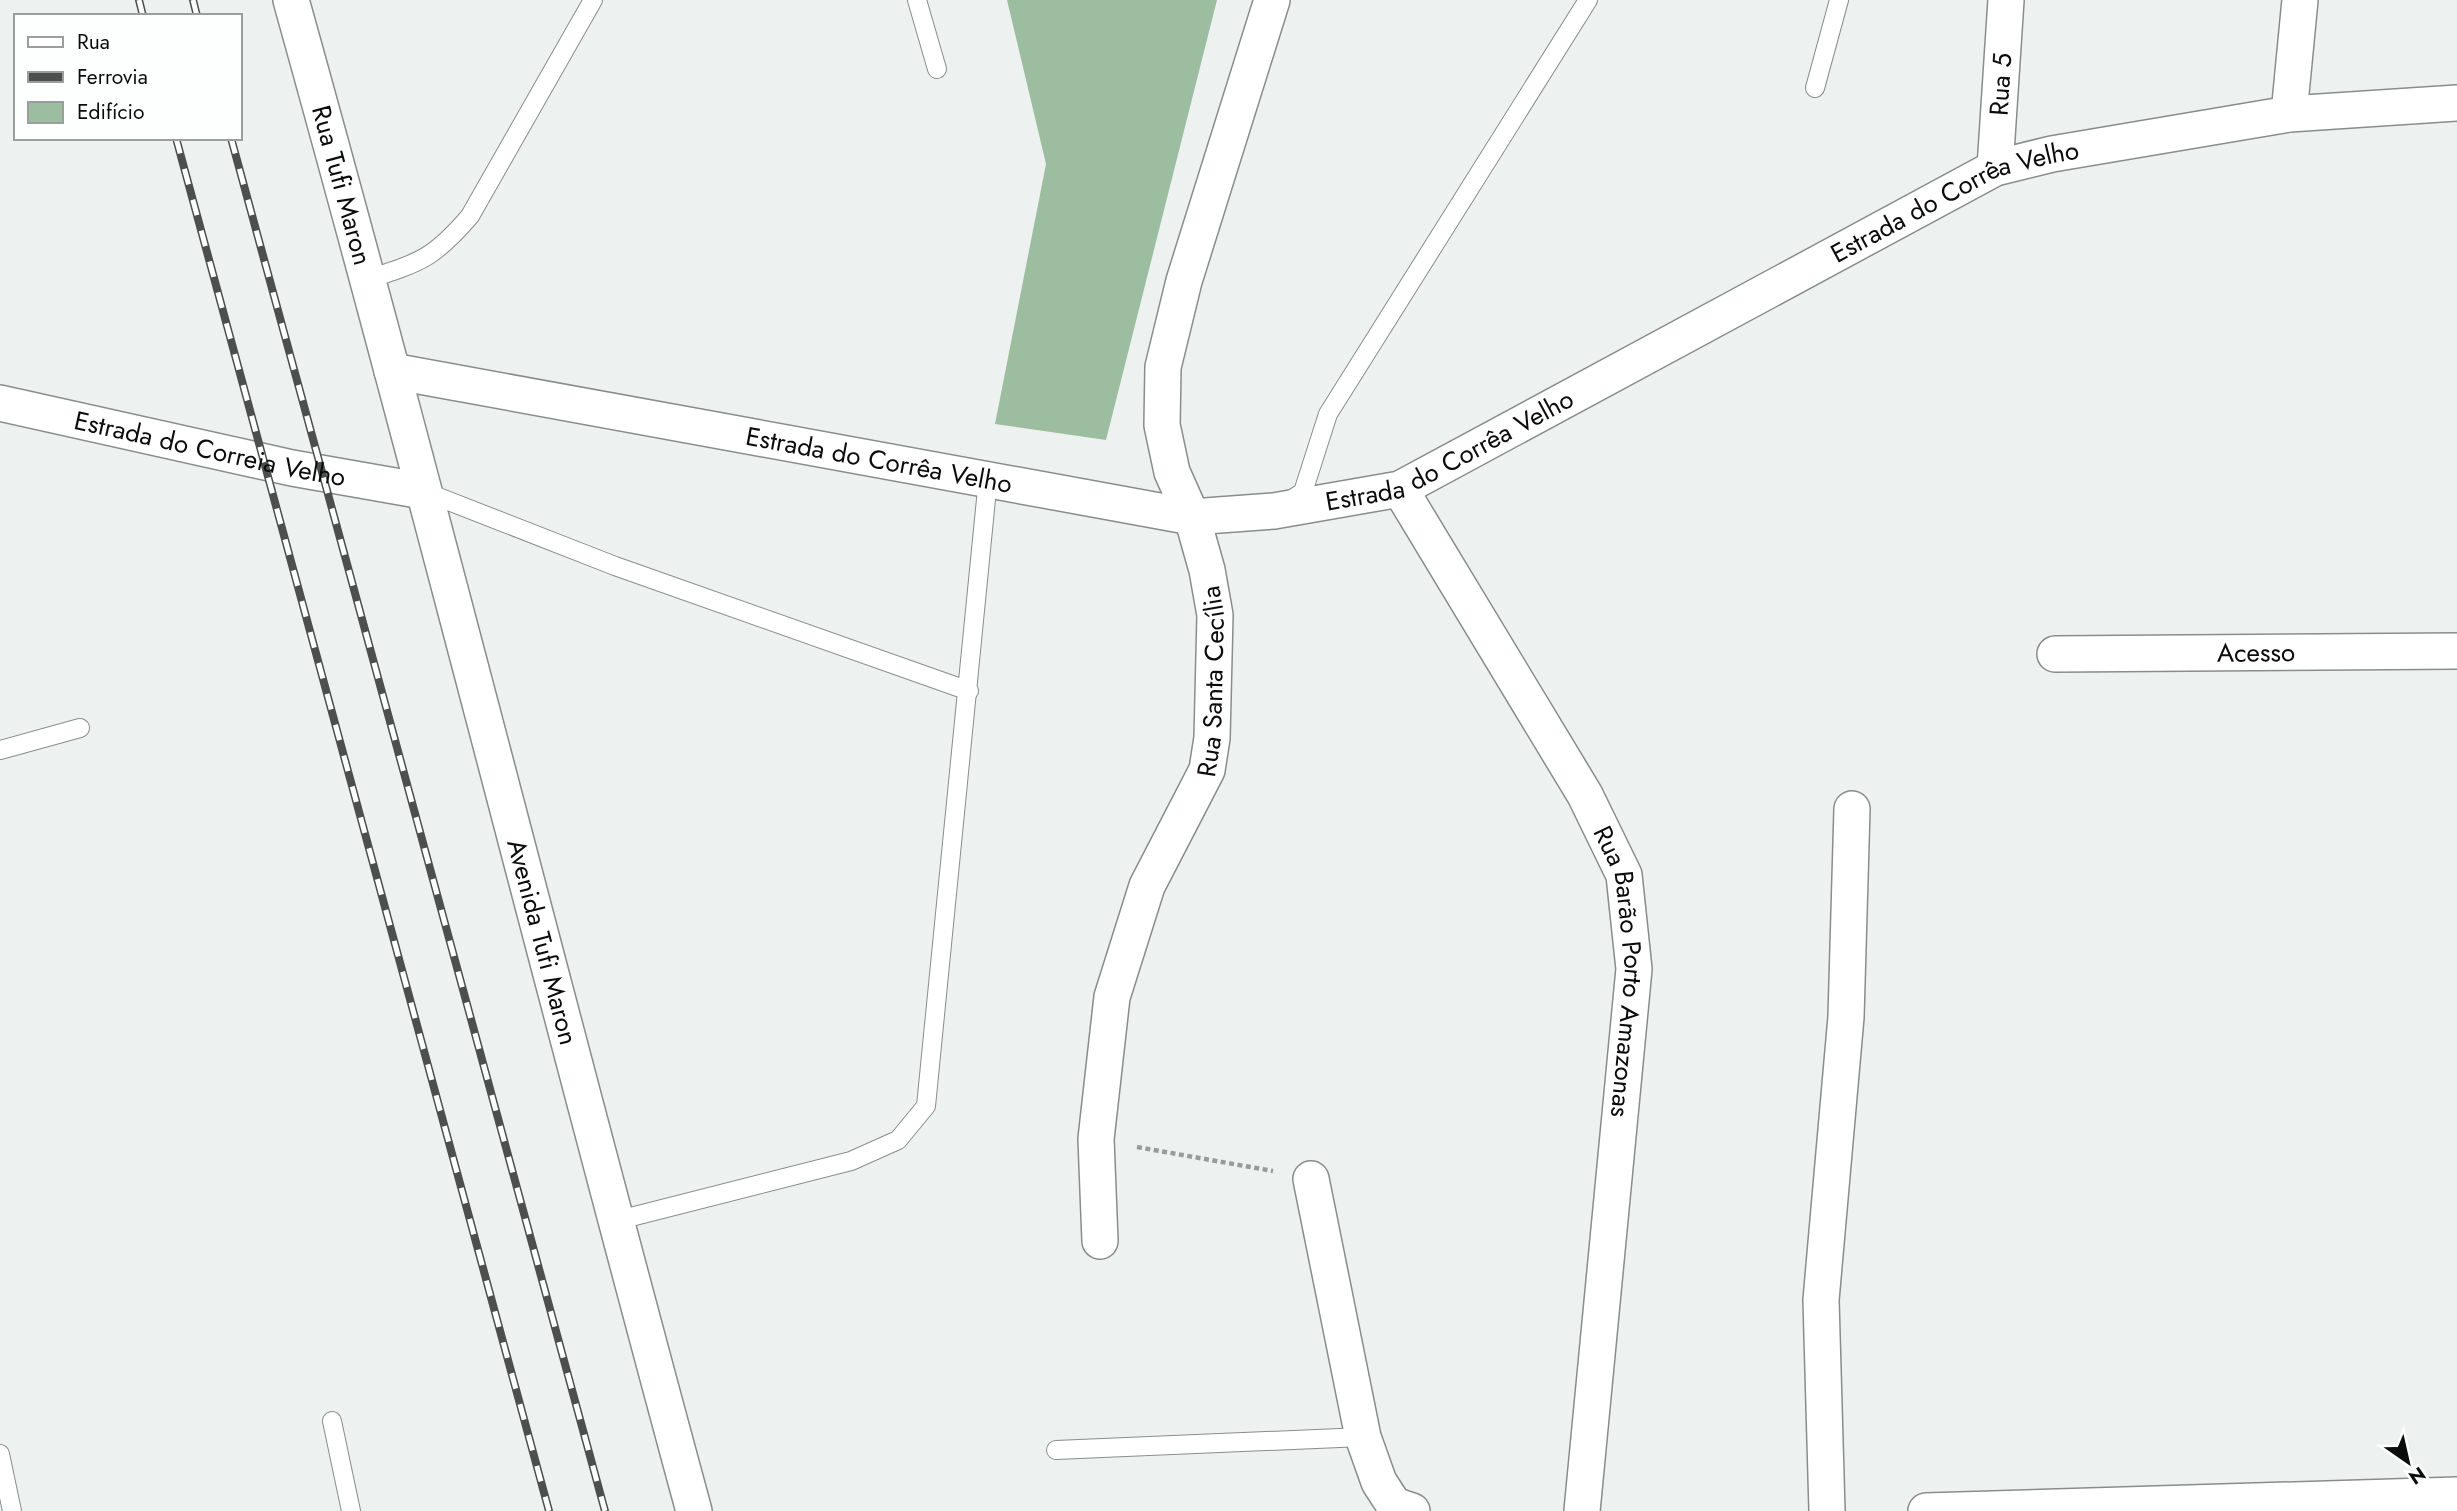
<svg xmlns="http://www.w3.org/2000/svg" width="2457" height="1511" viewBox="0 0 2457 1511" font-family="Jost,sans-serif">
	<rect width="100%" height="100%" fill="#edf2f1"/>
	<polygon fill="#9cbd9f" points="1007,0 1217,0 1106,440 995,424 1046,164"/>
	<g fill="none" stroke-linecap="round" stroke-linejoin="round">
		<g stroke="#888d8b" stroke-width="20">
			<g id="service">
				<polyline points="917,0 937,69"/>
				<polyline points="1815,88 1839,0"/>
				<path d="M369,279c52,-17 65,-21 101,-63l123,-216"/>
				<polyline points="423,491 615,566 969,691"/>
				<polyline points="1289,501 1303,492 1328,414 1588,0"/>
				<polyline points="0,750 80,728"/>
				<polyline points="615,1221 851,1161 898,1140 926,1106 988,479"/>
				<polyline points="332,1421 351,1511"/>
				<polyline points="1056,1450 1363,1437"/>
				<polyline points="0,1454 12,1511"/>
			</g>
		</g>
		<g stroke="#888d8b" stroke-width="38">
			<g id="minor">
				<path id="s1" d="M291,0c140,502 266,1008 403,1511"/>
				<polyline points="2289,114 2300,0"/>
				<path id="s2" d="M1995,168l11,-168"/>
				<path id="s3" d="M392,371l800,146 82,-6 126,-22 595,-321 57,-14 237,-40 168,-11"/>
				<path id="s4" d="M0,403l292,65 131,23"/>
				<path id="s5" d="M1400,489l185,306 39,80 10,94 -52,542"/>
				<path id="s6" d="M2055,654l402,-3"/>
				<polyline points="1311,1179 1363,1437 1379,1482 1394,1505 1412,1511"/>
				<path id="s7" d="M1100,1241l-4,-102 16,-142 35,-111 60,-116 5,-32 3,-123 -8,-45 -15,-53 -20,-45 -10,-47 1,-58 21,-86 88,-281"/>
				<polyline points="1827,1511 1821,1300 1846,1017 1852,809"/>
				<polyline points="1926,1511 2457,1495"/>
			</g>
		</g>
		<polyline stroke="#989b9a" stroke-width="4.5" stroke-dasharray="5 3.5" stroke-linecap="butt" points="1137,1147 1273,1171"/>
		<use href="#service" stroke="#fff" stroke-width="18"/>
		<use href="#minor" stroke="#fff" stroke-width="35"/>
		<g stroke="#4c4f4e" stroke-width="8">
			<g id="rail">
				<polyline points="139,0 143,16"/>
				<polyline points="193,0 197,16"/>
				<polyline points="176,138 549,1511"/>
				<polyline points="231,138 605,1511"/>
			</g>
		</g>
		<use href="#rail" stroke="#fcfffe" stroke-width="5" stroke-dasharray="16" stroke-linecap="butt"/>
	</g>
	<g text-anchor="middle" stroke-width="5" stroke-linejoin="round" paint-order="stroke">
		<g font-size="26" fill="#0a0c0b" stroke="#fcfffe">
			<text dy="9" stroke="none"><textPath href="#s2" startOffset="84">Rua 5</textPath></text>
			<text dy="9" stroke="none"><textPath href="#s1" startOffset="192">Rua Tufi Maron</textPath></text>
			<text dy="9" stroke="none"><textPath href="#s3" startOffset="1650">Estrada do Corrêa Velho</textPath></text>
			<text dy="9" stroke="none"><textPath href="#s3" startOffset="1083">Estrada do Corrêa Velho</textPath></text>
			<text dy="9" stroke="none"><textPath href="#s4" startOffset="215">Estrada do Correia Velho</textPath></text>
			<text dy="9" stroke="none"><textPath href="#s3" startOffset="495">Estrada do Corrêa Velho</textPath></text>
			<text dy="9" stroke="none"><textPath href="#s6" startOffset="201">Acesso</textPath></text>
			<text dy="9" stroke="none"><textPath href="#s7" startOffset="581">Rua Santa Cecília</textPath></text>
			<text dy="9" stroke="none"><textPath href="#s1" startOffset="975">Avenida Tufi Maron</textPath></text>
			<text dy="9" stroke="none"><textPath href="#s5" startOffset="542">Rua Barão Porto Amazonas</textPath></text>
		</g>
	</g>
	<rect x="14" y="14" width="228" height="126" fill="#fcfffe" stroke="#9b9e9d" stroke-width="2"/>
	<rect x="28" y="37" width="35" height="10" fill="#ffffff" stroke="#9b9e9d" stroke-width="2"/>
	<text x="77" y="49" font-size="21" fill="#0a0c0b">Rua</text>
	<rect x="28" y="72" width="35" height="10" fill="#4c4f4e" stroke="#9b9e9d" stroke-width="2"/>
	<text x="77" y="84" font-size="21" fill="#0a0c0b">Ferrovia</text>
	<rect x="28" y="102" width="35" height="21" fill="#9cbd9f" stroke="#9b9e9d" stroke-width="2"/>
	<text x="77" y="119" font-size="21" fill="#0a0c0b">Edifício</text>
	<g transform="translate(2408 1462) rotate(146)" stroke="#fcfffe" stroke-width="5" paint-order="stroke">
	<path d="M0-5L12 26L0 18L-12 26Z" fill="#0a0c0b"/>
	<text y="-10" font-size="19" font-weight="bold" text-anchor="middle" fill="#0a0c0b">N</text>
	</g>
</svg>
